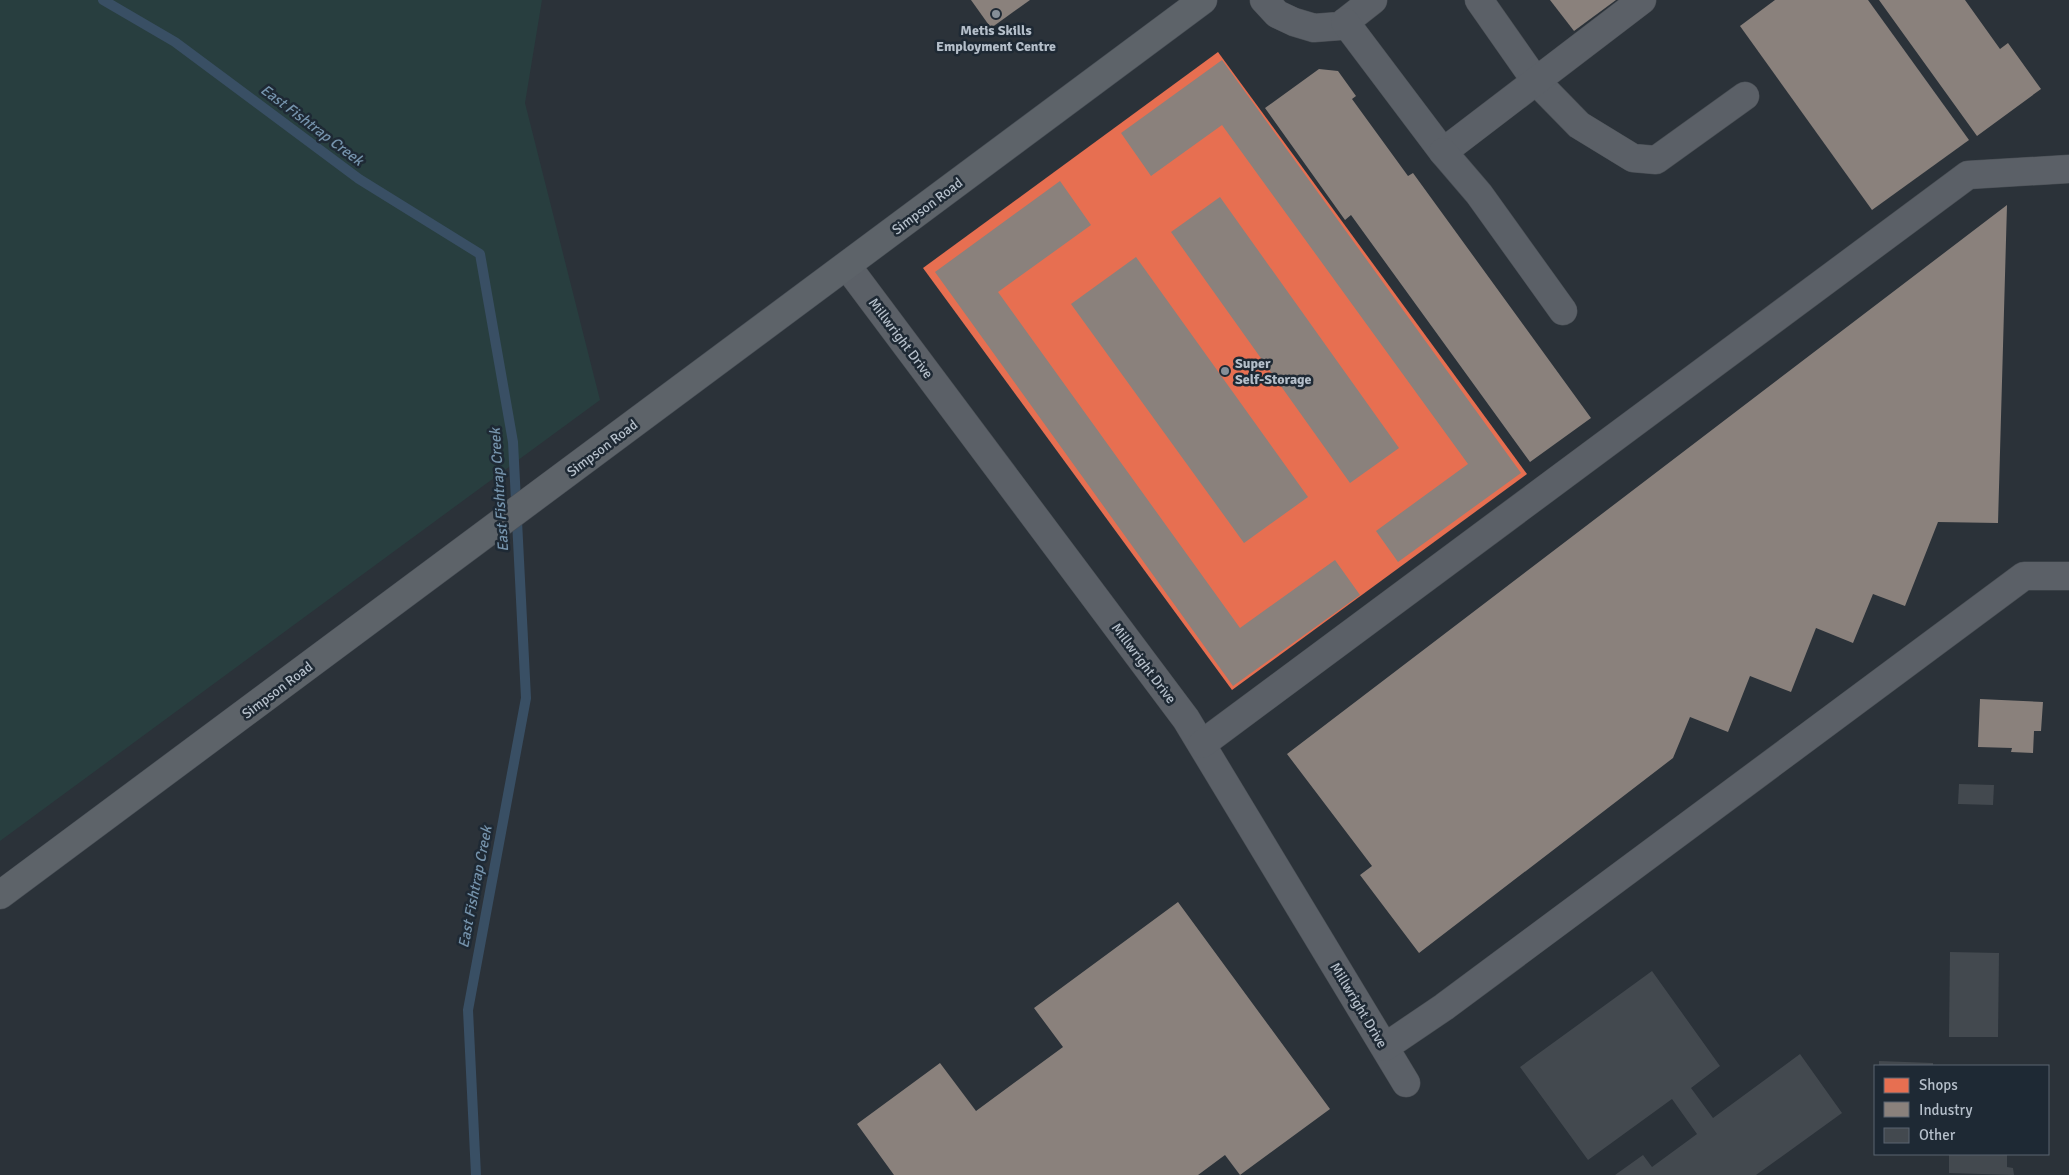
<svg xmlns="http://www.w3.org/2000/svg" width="2069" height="1175" viewBox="0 0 2069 1175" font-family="Signika,sans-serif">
	<rect width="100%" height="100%" fill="#2b3239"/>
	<polygon fill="#283e3f" points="0,0 542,0 525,103 600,400 0,841"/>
	<polygon fill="#e76f51" points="1218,52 1527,474 1232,690 923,268"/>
	<g fill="#8a817c">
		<polygon points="971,0 1030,0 991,28"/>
		<polygon points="1550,0 1616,0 1574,31"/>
		<polygon points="1775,0 1868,0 1969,140 1872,210 1740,26"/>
		<polygon points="1879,0 1965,0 2000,49 2008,43 2041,89 1977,136"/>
		<polygon points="1222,60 1521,473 1398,562 1376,531 1468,464 1222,125 1151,176 1121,133"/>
		<polygon points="1319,69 1338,71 1356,96 1352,99 1408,176 1413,173 1591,418 1530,462 1351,215 1345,220 1265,108"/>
		<polygon points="1060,181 1091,225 998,292 1240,628 1335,560 1360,595 1233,686 935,272"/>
		<polygon points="1220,197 1399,448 1350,483 1171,232"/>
		<polygon points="2007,205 1998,523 1938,522 1905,606 1873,594 1853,643 1816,628 1791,692 1750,676 1728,732 1690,717 1673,758 1419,953 1360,875 1372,866 1287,754"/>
		<polygon points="1136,257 1308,497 1244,543 1071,304"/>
		<polygon points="1980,699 2043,702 2041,731 2034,731 2033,753 2011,752 2012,748 1978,747"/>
		<polygon points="1178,902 1330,1109 1240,1175 1225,1155 1198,1175 894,1175 857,1124 940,1063 976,1111 1063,1047 1034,1008"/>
	</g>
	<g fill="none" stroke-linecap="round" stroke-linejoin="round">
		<polyline stroke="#394f64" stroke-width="10" points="103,0 175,42 359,179 480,254 513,442 526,698 468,1010 476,1175"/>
	</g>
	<g fill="#43494f">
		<polygon points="1959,784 1994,785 1993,805 1958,804"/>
		<polygon points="1950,952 1999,953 1998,1037 1949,1037"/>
		<polygon points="1652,971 1720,1066 1691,1088 1713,1118 1800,1054 1842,1113 1756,1175 1615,1175 1643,1155 1652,1167 1697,1134 1672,1099 1588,1160 1520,1067"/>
		<polygon points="1879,1061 1933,1063 1933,1066 1879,1066"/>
		<polygon points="1949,1154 2007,1154 2007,1167 2013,1168 2014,1175 1949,1173"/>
	</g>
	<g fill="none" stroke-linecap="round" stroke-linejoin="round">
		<g stroke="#494e54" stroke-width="29">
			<g id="minor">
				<polyline points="1264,0 1277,14 1294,22 1314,28 1340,26 1373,0"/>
				<polyline points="1479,0 1535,80 1579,125 1633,158 1656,160 1745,96"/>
				<polyline points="1345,22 1443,152 1642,0"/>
				<polyline points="1443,152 1479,194 1563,311"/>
				<polyline points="847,266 1186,719 1406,1083"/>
				<polyline points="1202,744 1968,175 2069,169"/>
				<polyline points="1385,1047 1444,1007 2024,576 2069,576"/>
			</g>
		</g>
		<g stroke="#494f56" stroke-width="29">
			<polyline id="major" points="0,895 1203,0"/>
		</g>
		<use href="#minor" stroke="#5b6067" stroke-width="28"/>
		<use href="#major" stroke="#5d6369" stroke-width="28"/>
	</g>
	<g fill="#858e97" stroke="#1e2934" stroke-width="2">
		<circle cx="996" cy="14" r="5"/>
		<circle cx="1225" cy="371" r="5"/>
	</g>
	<g text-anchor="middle" stroke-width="5" stroke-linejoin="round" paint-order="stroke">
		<g font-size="14" font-weight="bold" fill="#b5bfca" stroke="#1e2934">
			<text x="996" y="35">Metis Skills<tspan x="996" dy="16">Employment Centre</tspan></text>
			<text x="1235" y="368" text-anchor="start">Super<tspan x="1235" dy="16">Self-Storage</tspan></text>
		</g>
		<g font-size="14" fill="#b5bfca" stroke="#1e2934">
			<text transform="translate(927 206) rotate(-37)" y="5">Simpson Road</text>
			<text transform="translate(901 338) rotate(53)" y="5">Millwright Drive</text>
			<text transform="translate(602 448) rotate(-37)" y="5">Simpson Road</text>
			<text transform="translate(1144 663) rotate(53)" y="5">Millwright Drive</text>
			<text transform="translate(277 690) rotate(-37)" y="5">Simpson Road</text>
			<text transform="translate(1359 1005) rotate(59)" y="5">Millwright Drive</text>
		</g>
		<g font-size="15" font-style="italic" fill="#7593ac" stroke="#1e2934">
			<text transform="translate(312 125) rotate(37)" y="5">East Fishtrap Creek</text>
			<text transform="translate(499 490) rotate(-94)" y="5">East Fishtrap Creek</text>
			<text transform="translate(475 887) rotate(-79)" y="5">East Fishtrap Creek</text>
		</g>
	</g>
	<rect x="1874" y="1065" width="175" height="90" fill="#1e2934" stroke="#5a6570"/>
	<rect x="1884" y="1078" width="25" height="15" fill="#e76f51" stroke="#5a6570"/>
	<text x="1919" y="1090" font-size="15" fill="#b5bfca">Shops</text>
	<rect x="1884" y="1102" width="25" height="15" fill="#8a817c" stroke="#5a6570"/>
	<text x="1919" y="1115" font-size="15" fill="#b5bfca">Industry</text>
	<rect x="1884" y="1128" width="25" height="15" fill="#43494f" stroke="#5a6570"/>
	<text x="1919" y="1140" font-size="15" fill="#b5bfca">Other</text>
</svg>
